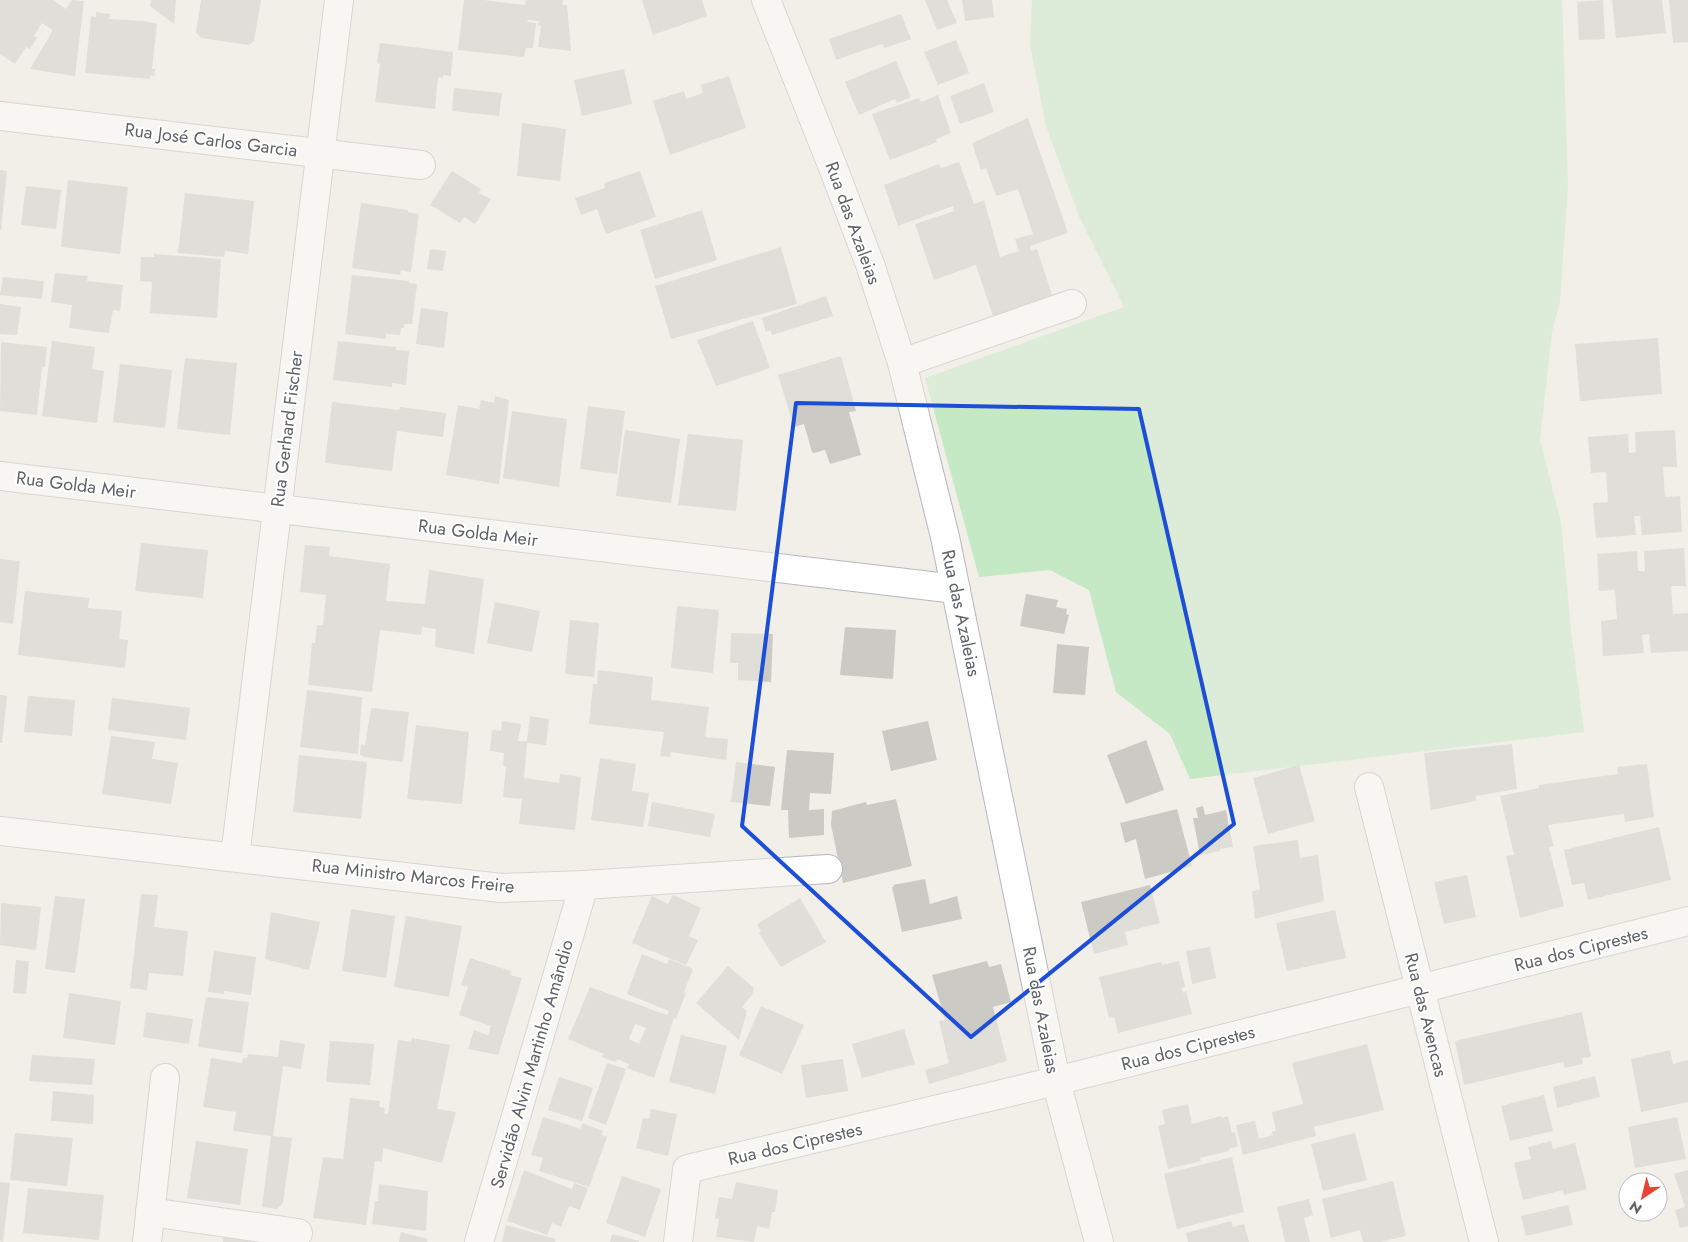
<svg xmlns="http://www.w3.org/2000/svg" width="1688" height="1242" viewBox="0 0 1688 1242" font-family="Jost,sans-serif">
	<rect width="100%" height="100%" fill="#f1efe8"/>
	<polygon fill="#c5e8c5" points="1032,0 1562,0 1568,186 1560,301 1552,332 1540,440 1561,522 1571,630 1584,732 1190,779 1170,734 1116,692 1089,590 1050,570 979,577 925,378 1124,307 1080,219 1046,126 1030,45"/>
	<g fill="#cccac5" fill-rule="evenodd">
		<polygon points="0,0 53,0 66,9 72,0 84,1 75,76 30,69 53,30 42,23 34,36 37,38 30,49 26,47 15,64 0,54"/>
		<polygon points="151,0 176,0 174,24 150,6"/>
		<polygon points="201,0 261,0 254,41 249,45 201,38 196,32"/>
		<polygon points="464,0 484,0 525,5 526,0 563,0 562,5 567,5 571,51 538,47 541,26 538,26 539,21 528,20 527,22 536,23 533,48 526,48 524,57 458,50"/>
		<polygon points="642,0 702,0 707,16 653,35"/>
		<polygon points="925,0 947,0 957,23 937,30"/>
		<polygon points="962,0 992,0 994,17 965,21"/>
		<polygon points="1603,0 1605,39 1579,40 1577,2"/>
		<polygon points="1612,0 1662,0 1666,33 1616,38"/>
		<polygon points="1669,0 1688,0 1688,42 1673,43"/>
		<polygon points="96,12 110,14 109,19 144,21 157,24 152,69 155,69 154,76 150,75 150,79 85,73 91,16 96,17"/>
		<polygon points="901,14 911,39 884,48 882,44 836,60 829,39"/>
		<polygon points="956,40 969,73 938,85 924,52"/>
		<polygon points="380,43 453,52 451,76 443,75 443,78 438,77 435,109 375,102 380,64 377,63"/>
		<polygon points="896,61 911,97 897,103 895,99 859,115 845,82"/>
		<polygon points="624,69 632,104 582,116 574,80"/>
		<polygon points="729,76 746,128 670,155 653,101 684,91 686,99 703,93 701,85"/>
		<polygon points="984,83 994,112 960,124 950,96"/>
		<polygon points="454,88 502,93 499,116 452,111"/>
		<polygon points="938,95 951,133 936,139 937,142 890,160 872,114 919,98 921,102"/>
		<polygon points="1028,118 1068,233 1030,246 1031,251 1037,249 1053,298 994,319 976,265 934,280 915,224 954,211 953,206 898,226 884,185 939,164 941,168 959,162 974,204 984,200 1000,257 1019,251 1015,239 1033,234 1018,189 996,196 986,168 981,170 972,143"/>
		<polygon points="522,123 566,129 560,181 517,176"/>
		<polygon points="0,170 7,171 1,230 0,230"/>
		<polygon points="452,171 481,189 479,193 491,199 475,224 464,217 460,223 430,205"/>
		<polygon points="640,171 656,217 606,234 597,209 581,215 575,198 605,188 604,183"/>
		<polygon points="68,180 128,187 120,254 61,247"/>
		<polygon points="26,186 61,190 56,229 21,225"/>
		<polygon points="185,193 254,201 248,254 225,251 224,257 178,253"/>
		<polygon points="361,203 408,210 408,212 419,214 411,272 401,270 400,275 352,268"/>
		<polygon points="702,210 717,260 655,279 640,230"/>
		<polygon points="781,247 797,304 671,339 655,286"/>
		<polygon points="430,249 446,251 443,271 427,269"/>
		<polygon points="154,254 221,259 217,318 150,313 152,282 140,281 141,257 154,257"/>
		<polygon points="55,273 88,276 87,281 123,285 120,311 113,310 109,333 69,328 72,305 51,302"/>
		<polygon points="352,275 409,281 409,283 417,284 412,324 404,324 404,328 401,328 400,335 386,334 386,339 345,334"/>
		<polygon points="3,277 44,281 42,299 0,295"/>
		<polygon points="826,296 833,316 772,335 770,330 766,332 762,318"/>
		<polygon points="0,304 21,307 17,335 0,334"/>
		<polygon points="421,308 448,312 444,348 416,344"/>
		<polygon points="753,321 770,368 716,386 697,340"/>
		<polygon points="1658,338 1662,394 1580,401 1575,344"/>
		<polygon points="52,341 95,347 92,369 104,371 97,423 42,416"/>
		<polygon points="338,341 396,347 396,350 409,351 406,385 392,383 392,387 333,380"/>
		<polygon points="1,342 47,347 45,367 42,367 37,415 0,411"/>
		<polygon points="841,356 856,411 849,412 861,455 830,464 825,450 814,453 812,452 804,424 794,427 778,375"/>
		<polygon points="185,358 237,363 230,435 177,429"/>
		<polygon points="120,364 172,370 165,428 113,422"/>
		<polygon points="495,396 509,400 499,484 446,475 458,405 479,409 481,400 494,403"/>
		<polygon points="332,402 399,410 400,407 446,413 443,437 397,431 392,471 325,463"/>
		<polygon points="588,406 625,411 617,474 580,469"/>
		<polygon points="512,411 567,419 559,487 503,478"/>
		<polygon points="625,430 680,439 671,503 616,496"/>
		<polygon points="1675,430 1677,467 1663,467 1665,497 1680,496 1682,532 1642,535 1640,516 1634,516 1636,535 1596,538 1593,503 1608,502 1606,472 1591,473 1588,437 1628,434 1629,453 1636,452 1635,432"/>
		<polygon points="688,434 743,440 736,511 678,505"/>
		<polygon points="141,543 208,550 203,598 135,591"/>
		<polygon points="305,545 330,547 329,556 390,564 386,601 425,604 429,570 484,579 474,654 435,647 436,629 422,627 421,635 380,630 372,692 308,685 312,643 315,643 317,625 323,625 326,595 300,592"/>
		<polygon points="1684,548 1686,586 1671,586 1673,614 1688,613 1688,651 1651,653 1649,634 1642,635 1644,653 1603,656 1601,621 1617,619 1615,590 1599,591 1597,554 1637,551 1638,571 1645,571 1644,551"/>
		<polygon points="0,559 20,561 13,624 0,622"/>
		<polygon points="25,591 89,598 88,608 122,611 119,639 128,640 125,668 18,655"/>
		<polygon points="1026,594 1058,600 1056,607 1067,609 1066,614 1069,615 1064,634 1020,626"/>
		<polygon points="495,602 540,611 532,652 487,643"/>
		<polygon points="677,606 719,610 713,673 671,668"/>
		<polygon points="570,620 599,623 594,677 565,674"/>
		<polygon points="845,627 896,630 893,679 840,675"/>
		<polygon points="731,633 773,634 771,682 738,680 738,663 730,663"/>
		<polygon points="1057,644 1089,647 1085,695 1053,693"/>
		<polygon points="598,670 653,677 651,700 709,707 705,737 728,739 726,760 670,752 671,757 660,756 664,732 589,724 593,684 597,684"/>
		<polygon points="307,690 362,697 358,754 300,747"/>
		<polygon points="0,695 7,696 2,743 0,743"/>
		<polygon points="28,696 75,700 72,736 24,732"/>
		<polygon points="112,698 190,708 186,740 108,730"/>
		<polygon points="371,708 409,712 403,762 363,757 364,756 360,755 361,744 365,745"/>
		<polygon points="530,716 549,719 546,745 527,743 524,778 559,783 560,774 581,777 575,830 519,824 522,799 503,797 506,767 503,766 504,753 490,751 492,730 501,731 502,721 521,724 518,741 527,741"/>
		<polygon points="928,721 937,760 891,771 882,731"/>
		<polygon points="416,725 469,732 462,804 407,799"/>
		<polygon points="111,736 155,742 152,759 178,763 171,804 102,794"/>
		<polygon points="1146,740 1164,790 1126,804 1107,755"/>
		<polygon points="1512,744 1517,789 1476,796 1476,801 1431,810 1424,753"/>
		<polygon points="787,750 834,753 831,794 810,793 809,810 824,809 824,835 789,838 788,810 781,810"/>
		<polygon points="299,755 367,762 361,819 293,812"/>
		<polygon points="600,758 636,764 632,791 649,793 643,827 591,820"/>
		<polygon points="736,762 775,767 770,806 731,802"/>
		<polygon points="1647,764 1654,817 1625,822 1624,814 1548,825 1554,846 1549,847 1564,906 1520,918 1506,856 1514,855 1500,796 1539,788 1539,785 1618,774 1617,767"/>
		<polygon points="1299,765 1315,821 1268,834 1253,778"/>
		<polygon points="896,799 912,866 843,883 831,825 832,811 866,802 867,805"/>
		<polygon points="652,802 715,814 710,837 648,826"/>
		<polygon points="1203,806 1205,815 1226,810 1233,847 1220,849 1220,851 1200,855 1193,818 1198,818 1196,808"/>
		<polygon points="1177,809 1192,866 1145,879 1136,839 1125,843 1120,823"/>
		<polygon points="1659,827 1671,880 1588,900 1584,883 1572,885 1564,850"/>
		<polygon points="1298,840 1300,858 1318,855 1324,901 1255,919 1252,891 1260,890 1253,846"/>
		<polygon points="1467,875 1476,917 1444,924 1434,882"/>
		<polygon points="925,879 930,904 957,896 962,919 902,932 892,887 894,887 893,885"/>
		<polygon points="1150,885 1160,923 1125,932 1128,945 1094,954 1081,902"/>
		<polygon points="141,894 158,895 154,927 188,931 183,976 149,973 147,990 130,988"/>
		<polygon points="673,895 701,908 689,936 698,940 686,965 632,943 652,896 668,904"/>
		<polygon points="55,896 85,899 75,973 45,969"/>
		<polygon points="800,898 826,942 781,967 759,933 761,932 757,924"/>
		<polygon points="1,903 41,907 36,950 0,945"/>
		<polygon points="351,909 395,916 386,978 342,971"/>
		<polygon points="1335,910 1346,958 1287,971 1276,923"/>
		<polygon points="271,912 320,922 309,970 265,959"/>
		<polygon points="406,916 462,926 449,997 394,987"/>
		<polygon points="1210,947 1216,978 1192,984 1186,951"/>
		<polygon points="214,951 256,957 251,995 224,991 224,994 208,992"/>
		<path d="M642,954l25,10 2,-5 24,10 -9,23 2,1 -10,26 -2,-1 -20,60 -27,-10 2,-4 -12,-5 -1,3 -14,-5 2,-3 -36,-15 22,-52 77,28 2,-4 -42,-17zM635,1024l11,4 -7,16 -10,-5z"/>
		<polygon points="470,958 511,971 510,975 522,978 498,1055 468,1049 474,1030 488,1035 491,1026 459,1015 468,987 461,985"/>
		<polygon points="16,960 29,961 26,994 13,993"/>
		<polygon points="987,961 989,967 1001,964 1011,1002 993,1007 1007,1061 929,1084 925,1070 949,1063 939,1021 945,1020 932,975"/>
		<polygon points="1179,961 1185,987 1182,988 1183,993 1186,991 1192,1014 1118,1033 1114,1017 1109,1018 1099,977 1161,962 1162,965"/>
		<polygon points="728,966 754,988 752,995 742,1007 747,1011 739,1040 696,1003"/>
		<polygon points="69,993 121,1001 115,1045 63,1038"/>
		<polygon points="206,997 249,1002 242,1053 198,1047"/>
		<polygon points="761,1006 804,1025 782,1074 739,1055"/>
		<polygon points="146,1012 193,1019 189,1044 143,1037"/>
		<polygon points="1582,1012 1591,1057 1582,1058 1583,1064 1565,1068 1563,1062 1464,1085 1455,1041"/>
		<polygon points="904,1029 915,1064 862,1078 852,1044"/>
		<polygon points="681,1035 727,1046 715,1094 669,1082"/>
		<polygon points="412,1038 450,1045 437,1109 456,1112 442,1163 383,1148 382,1162 375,1161 366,1225 313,1218 323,1157 343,1159 350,1098 380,1101 379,1107 385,1108 384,1114 388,1114 398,1040 411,1042"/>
		<polygon points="280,1040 305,1044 301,1069 283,1066 273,1136 292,1138 283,1203 277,1209 262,1207 271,1136 233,1131 236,1112 203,1107 211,1058 242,1063 243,1058 247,1058 248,1054 278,1057"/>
		<polygon points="330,1041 374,1044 370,1085 326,1082"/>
		<polygon points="1367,1044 1384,1110 1314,1127 1316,1136 1243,1155 1236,1125 1255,1121 1259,1139 1273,1135 1272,1132 1276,1131 1272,1112 1303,1104 1292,1063"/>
		<polygon points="1670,1050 1673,1064 1688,1060 1688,1102 1641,1112 1631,1059"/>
		<polygon points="32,1055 95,1059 92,1085 29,1081"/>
		<polygon points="843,1059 848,1091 806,1098 801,1065"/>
		<polygon points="607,1063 626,1069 606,1125 588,1118"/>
		<polygon points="1595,1076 1600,1097 1557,1108 1553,1087"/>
		<polygon points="559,1077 593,1088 582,1121 548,1110"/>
		<polygon points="53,1091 94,1095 93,1124 51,1121"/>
		<polygon points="1544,1095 1553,1131 1510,1141 1501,1106"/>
		<polygon points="1188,1104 1192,1124 1221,1116 1221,1118 1228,1116 1232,1133 1235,1132 1238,1146 1229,1149 1229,1151 1200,1158 1201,1161 1168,1169 1158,1126 1165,1124 1162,1110"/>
		<polygon points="651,1109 677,1114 668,1156 636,1148 643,1118 649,1119"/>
		<polygon points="543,1117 581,1129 582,1123 603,1131 602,1135 607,1137 589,1187 539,1171 543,1158 531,1155"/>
		<polygon points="1677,1117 1686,1159 1635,1168 1628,1127"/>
		<polygon points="15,1133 73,1138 67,1186 10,1180"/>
		<polygon points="1355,1133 1367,1180 1323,1191 1311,1144"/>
		<polygon points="196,1141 248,1149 240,1205 187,1198"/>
		<polygon points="1551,1141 1553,1149 1575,1143 1587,1189 1564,1195 1563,1190 1523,1200 1514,1163 1531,1159 1528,1147"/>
		<polygon points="1232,1157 1244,1212 1177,1229 1164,1174"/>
		<polygon points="524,1170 572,1189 574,1183 588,1188 580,1210 569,1206 561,1227 552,1223 547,1235 507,1221"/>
		<polygon points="1688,1170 1688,1226 1680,1228 1675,1210 1685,1207 1674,1174"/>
		<polygon points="622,1176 661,1189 645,1237 606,1223"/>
		<polygon points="1393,1181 1406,1236 1380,1242 1363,1242 1360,1230 1331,1238 1322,1199"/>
		<polygon points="0,1182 10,1183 3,1242 0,1241"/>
		<polygon points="736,1182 778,1190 775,1212 772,1212 769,1229 757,1226 754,1242 716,1237 719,1219 715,1218 719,1197 732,1199"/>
		<polygon points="379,1184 428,1191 426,1231 372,1224 375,1201 378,1201"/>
		<polygon points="28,1188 104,1195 99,1240 23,1233"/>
		<polygon points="1309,1199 1313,1215 1304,1218 1310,1242 1285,1242 1277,1207"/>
		<polygon points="1568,1205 1573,1225 1526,1236 1521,1216"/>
		<polygon points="1231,1221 1233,1227 1244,1224 1249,1242 1188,1242 1186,1233"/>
		<polygon points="506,1225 556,1239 555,1242 502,1242"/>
		<polygon points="401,1232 428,1239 427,1242 399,1242"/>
		<polygon points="612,1234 639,1241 639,1242 610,1242"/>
		<polygon points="224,1235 269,1242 223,1242"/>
	</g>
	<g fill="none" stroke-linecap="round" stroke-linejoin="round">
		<g stroke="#b5b8bc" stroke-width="30">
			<g id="minor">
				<polyline points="766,0 832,165 871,267 902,363 945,537 1056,1081 1099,1242"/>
				<polyline points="0,116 421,165"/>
				<polyline points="902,363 1072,304"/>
				<polyline points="0,476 956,589"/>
				<polyline points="1369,787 1484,1242"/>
				<polyline points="0,831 501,888 584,885 828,869"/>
				<polyline points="235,857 339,0"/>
				<polyline points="150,1212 298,1233"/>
				<polyline points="147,1242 165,1078"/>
				<polyline points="479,1242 584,885"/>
				<polyline points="678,1242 687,1169 1056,1081 1688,921"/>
			</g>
		</g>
		<use href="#minor" stroke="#fff" stroke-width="28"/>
	</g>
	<path d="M0 0H1688V1242H0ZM796,403l343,6 95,415 -263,213 -229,-211z" fill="#f1efe8" fill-opacity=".55" fill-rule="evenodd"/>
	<path fill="none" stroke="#1d4ed8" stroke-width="4" stroke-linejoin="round" d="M796,403l343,6 95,415 -263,213 -229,-211z"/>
	<g text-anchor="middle" stroke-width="4" stroke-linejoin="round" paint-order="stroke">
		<g font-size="18" fill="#5f6368" stroke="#fff">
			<text transform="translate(211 140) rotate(7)" y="6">Rua José Carlos Garcia</text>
			<text transform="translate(853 223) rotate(70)" y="6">Rua das Azaleias</text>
			<text transform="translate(287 429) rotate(-83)" y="6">Rua Gerhard Fischer</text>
			<text transform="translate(76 485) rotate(7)" y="6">Rua Golda Meir</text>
			<text transform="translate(478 533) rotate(7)" y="6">Rua Golda Meir</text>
			<text transform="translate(961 613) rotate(78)" y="6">Rua das Azaleias</text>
			<text transform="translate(413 876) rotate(6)" y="6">Rua Ministro Marcos Freire</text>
			<text transform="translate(1581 949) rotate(-14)" y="6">Rua dos Ciprestes</text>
			<text transform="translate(1041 1010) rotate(79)" y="6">Rua das Azaleias</text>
			<text transform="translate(1426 1015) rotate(76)" y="6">Rua das Avencas</text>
			<text transform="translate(1188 1048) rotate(-14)" y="6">Rua dos Ciprestes</text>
			<text transform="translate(532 1064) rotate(-74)" y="6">Servidão Alvin Martinho Amândio</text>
			<text transform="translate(795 1144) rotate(-13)" y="6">Rua dos Ciprestes</text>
		</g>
	</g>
	<g transform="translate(1643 1197) rotate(215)"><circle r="24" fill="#ffffff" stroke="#bfc1c3"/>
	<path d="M0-4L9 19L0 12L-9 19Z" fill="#ea4335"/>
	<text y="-8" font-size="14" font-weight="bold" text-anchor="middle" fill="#5f6368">N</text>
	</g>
</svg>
